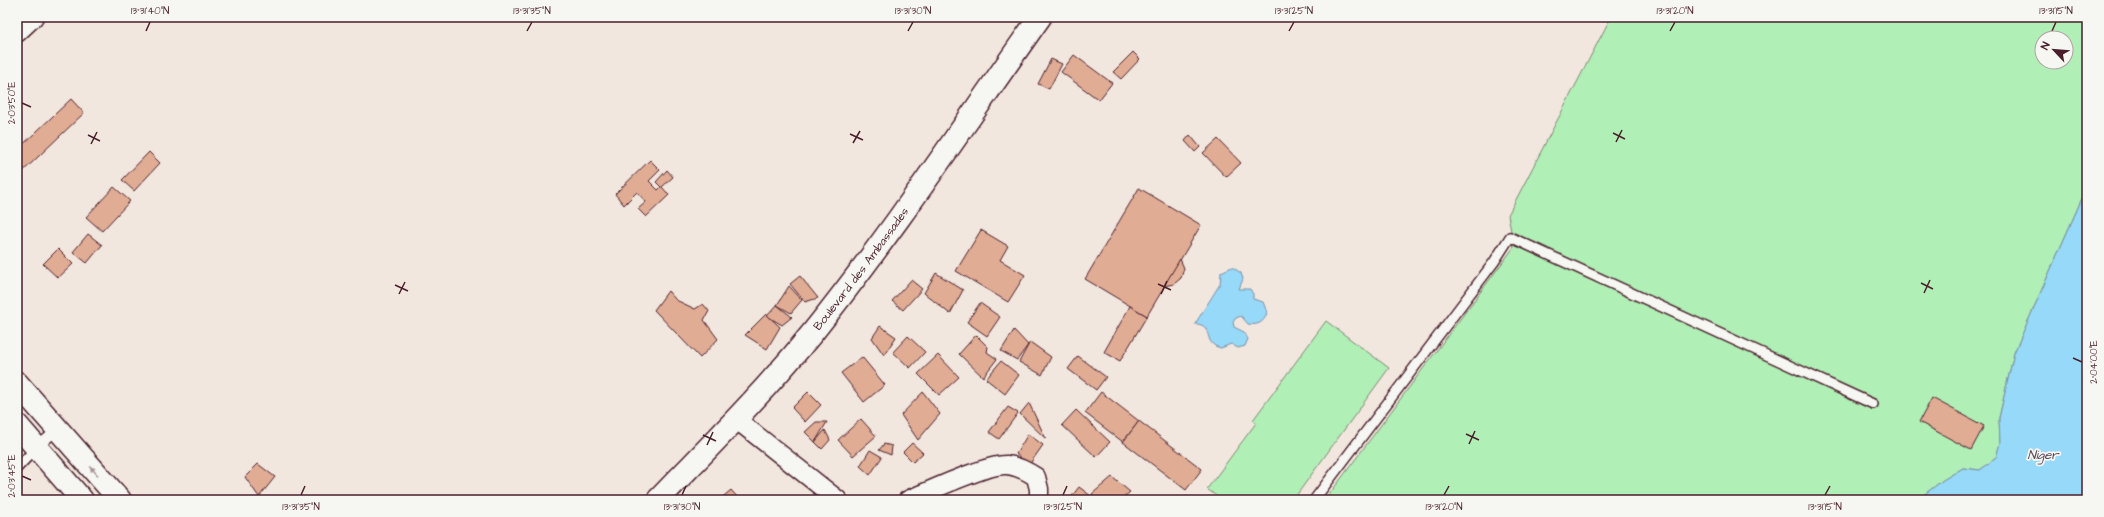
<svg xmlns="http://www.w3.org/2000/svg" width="2104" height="517" viewBox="0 0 2104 517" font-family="'Architects Daughter',sans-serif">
	<rect width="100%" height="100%" fill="#f2e7df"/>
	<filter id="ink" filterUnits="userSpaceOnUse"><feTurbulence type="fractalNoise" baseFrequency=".025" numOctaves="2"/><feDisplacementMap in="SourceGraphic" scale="8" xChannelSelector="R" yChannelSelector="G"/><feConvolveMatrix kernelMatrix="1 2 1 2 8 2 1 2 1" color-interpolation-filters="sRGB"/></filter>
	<g filter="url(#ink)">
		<g fill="#b0efb6" stroke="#7d8770" fill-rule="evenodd">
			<path d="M1611,17h476v170l-73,166 -15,65 1,25 -4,15 -16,12 -17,-2 -20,12 -26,20h-592l189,-253 -6,-32zM2042,38h24v24h-24z"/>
			<polygon points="1326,321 1389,368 1293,500 1222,500 1207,489 1256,423 1253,420"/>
		</g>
		<g fill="#96d9f8" stroke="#788fa6">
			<polygon points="2087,187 2087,500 1917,500 1943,480 1963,468 1980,470 1996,458 2000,443 1999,418 2014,353"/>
			<path d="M1232,267l9,6 2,6 -4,10h11l3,5v5l10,3 4,10c-2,10 -9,14 -19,12l-7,-8 -5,2 -3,4 1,5 10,5 4,7 -3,7 -7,2 -7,-4 -10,4c-20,-4 -6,-24 -26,-24l25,-40 1,-12z"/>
		</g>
		<g fill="#e0ac94" stroke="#4a1f2b">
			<polygon points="1133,52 1140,59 1121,79 1113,72"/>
			<polygon points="1074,55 1112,83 1099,100 1061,72"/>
			<polygon points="1051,59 1062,64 1049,89 1038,84"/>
			<polygon points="71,99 84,113 17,177 17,150"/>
			<polygon points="1190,135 1200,147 1195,152 1185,141"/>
			<polygon points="1218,139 1241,163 1226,177 1203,153"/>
			<polygon points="149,152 160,163 134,191 122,180"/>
			<polygon points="650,160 660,170 649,181 658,190 661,187 656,182 667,170 673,177 662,187 669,195 646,217 638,209 646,202 637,192 624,205 615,194"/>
			<polygon points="114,187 130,201 102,231 86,217"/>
			<polygon points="1139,188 1201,225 1147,316 1085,279"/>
			<polygon points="981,230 1008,246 1000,260 1025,275 1008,302 956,271"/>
			<polygon points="88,234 102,245 87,263 73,252"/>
			<polygon points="58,249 73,264 58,278 43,264"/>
			<polygon points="1180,259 1184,268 1181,278 1174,284 1164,286"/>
			<polygon points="936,273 963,290 950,314 924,293"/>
			<polygon points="800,276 818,298 805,302 790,284"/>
			<polygon points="911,280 922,289 903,310 892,301"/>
			<polygon points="789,286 802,300 791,313 777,305"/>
			<polygon points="668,291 676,300 695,309 703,304 709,311 704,320 718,339 700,358 654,310"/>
			<polygon points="980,303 1000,317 987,336 967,322"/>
			<polygon points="777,305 792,317 782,325 767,316"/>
			<polygon points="1130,306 1147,316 1120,361 1104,352"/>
			<polygon points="766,314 780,327 767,349 745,335"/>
			<polygon points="880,326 896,337 884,355 872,338"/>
			<polygon points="1014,330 1028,345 1017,360 1001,351"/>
			<polygon points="976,335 988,347 987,352 997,359 983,377 959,354"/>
			<polygon points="908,336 925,352 910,368 893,352"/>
			<polygon points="1030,342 1051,357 1042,375 1019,362"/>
			<polygon points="938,355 959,377 939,395 918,374"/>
			<polygon points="1078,356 1106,377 1096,390 1068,369"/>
			<polygon points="862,357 885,385 864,402 841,373"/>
			<polygon points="1001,361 1019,375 1005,394 986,379"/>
			<polygon points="808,392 821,405 805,422 792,408"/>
			<polygon points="923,392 940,414 918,440 901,415"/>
			<polygon points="1101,392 1139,421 1123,442 1085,413"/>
			<polygon points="1932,398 1984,426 1971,450 1919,422"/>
			<polygon points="1029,403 1046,439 1020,414"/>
			<polygon points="1008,407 1018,413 999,439 989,432"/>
			<polygon points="1076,410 1110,442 1096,457 1062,425"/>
			<polygon points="861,419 876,436 853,456 838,440"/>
			<polygon points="1139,421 1202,469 1186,490 1123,442"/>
			<polygon points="816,422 827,422 815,442 805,432"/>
			<polygon points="825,430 830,440 822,449 815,442"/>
			<polygon points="1028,434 1043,445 1029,465 1016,454"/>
			<polygon points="912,443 923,453 913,462 903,452"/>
			<polygon points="884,444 892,446 891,455 879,450"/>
			<polygon points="870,450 882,457 870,475 860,466"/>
			<polygon points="258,464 275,477 259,497 245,477"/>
			<polygon points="1112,477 1130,492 1121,500 1097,500 1092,494"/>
			<polygon points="1079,487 1091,496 1088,500 1069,500"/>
			<polygon points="731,490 740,500 719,500"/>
		</g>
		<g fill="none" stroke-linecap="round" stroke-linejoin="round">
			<g stroke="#4a1f2b" stroke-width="12">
				<g id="service">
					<polyline points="17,468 37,447 58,429"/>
					<polyline points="1314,500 1494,262 1510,237 1873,404"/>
				</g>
			</g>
			<g stroke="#4a1f2b" stroke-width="21">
				<g id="minor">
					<polyline points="17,33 34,17"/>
					<polyline points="737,420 838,500"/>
					<path d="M908,500c19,-8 81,-37 99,-35 11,1 20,6 29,12l3,12v11"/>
				</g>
			</g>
			<g stroke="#4a1f2b" stroke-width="25">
				<g id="secondary">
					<path id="s1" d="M658,500c53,-55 107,-109 155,-168 81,-101 152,-209 227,-315"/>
				</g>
			</g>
			<g stroke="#4a1f2b" stroke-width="25">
				<g id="primary">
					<polyline points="17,383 120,500"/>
					<polyline points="17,425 82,500"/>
				</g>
			</g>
			<use href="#service" stroke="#f6f6f2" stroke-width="9"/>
			<use href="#minor" stroke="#f6f6f2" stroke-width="18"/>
			<use href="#secondary" stroke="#f6f6f2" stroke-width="22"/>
			<use href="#primary" stroke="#f6f6f2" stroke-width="22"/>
		</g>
		<defs><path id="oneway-solid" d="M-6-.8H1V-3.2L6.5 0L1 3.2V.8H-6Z"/></defs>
		<use fill="#a99598" href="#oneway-solid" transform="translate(94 471) rotate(-131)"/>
	</g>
	<path fill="none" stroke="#4a1f2b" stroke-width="1.5" d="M146,31l4,-9M527,31l5,-9M908,31l5,-9M1289,31l5,-9M1670,31l5,-9M2052,31l4,-9M22,103l9,4M1613,133l12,6M850,134l13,6M88,135l12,6M1616,142l6,-12M853,143l7,-12M91,144l6,-12M1921,283l12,6M1158,284l13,6M395,285l13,6M1924,293l6,-13M399,294l6,-12M1161,294l6,-13M2073,358l9,4M1466,434l13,6M703,435l13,6M1469,444l6,-13M707,445l6,-13M22,476l9,4M301,495l4,-9M682,495l4,-9M1063,495l4,-9M1444,495l5,-9M1825,495l5,-9"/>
	<g text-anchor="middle" stroke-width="3.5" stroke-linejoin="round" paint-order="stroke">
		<g font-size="12" fill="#4a1f2b" stroke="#f6f6f2">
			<text dy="4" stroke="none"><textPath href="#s1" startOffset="308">Boulevard des Ambassades</textPath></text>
		</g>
		<g font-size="13" font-style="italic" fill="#5d4e5e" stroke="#f6f6f2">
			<text x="2043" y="459">Niger</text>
		</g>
	</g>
	<rect width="2104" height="517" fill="none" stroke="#f6f6f2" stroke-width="44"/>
	<g transform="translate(2054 50) rotate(296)"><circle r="19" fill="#f6f6f2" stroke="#b1a0a2"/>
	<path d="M0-3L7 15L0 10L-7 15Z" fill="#4a1f2b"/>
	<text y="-6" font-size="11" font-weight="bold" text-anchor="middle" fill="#4a1f2b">N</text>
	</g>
	<rect x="22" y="22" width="2060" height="473" fill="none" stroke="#4a1f2b" stroke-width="1.5"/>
	<g font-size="10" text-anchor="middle" fill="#4a1f2b">
		<text x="150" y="14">13°31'40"N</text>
		<text x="532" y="14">13°31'35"N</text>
		<text x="913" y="14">13°31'30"N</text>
		<text x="1294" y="14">13°31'25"N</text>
		<text x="1675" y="14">13°31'20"N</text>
		<text x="2056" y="14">13°31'15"N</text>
		<text transform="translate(11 103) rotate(-90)" y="4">2°03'50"E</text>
		<text transform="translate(2093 362) rotate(-90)" y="4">2°04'00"E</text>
		<text transform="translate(11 476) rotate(-90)" y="4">2°03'45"E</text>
		<text x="301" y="510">13°31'35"N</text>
		<text x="682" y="510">13°31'30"N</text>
		<text x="1063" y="510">13°31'25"N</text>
		<text x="1444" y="510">13°31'20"N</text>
		<text x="1825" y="510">13°31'15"N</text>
	</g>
</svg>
